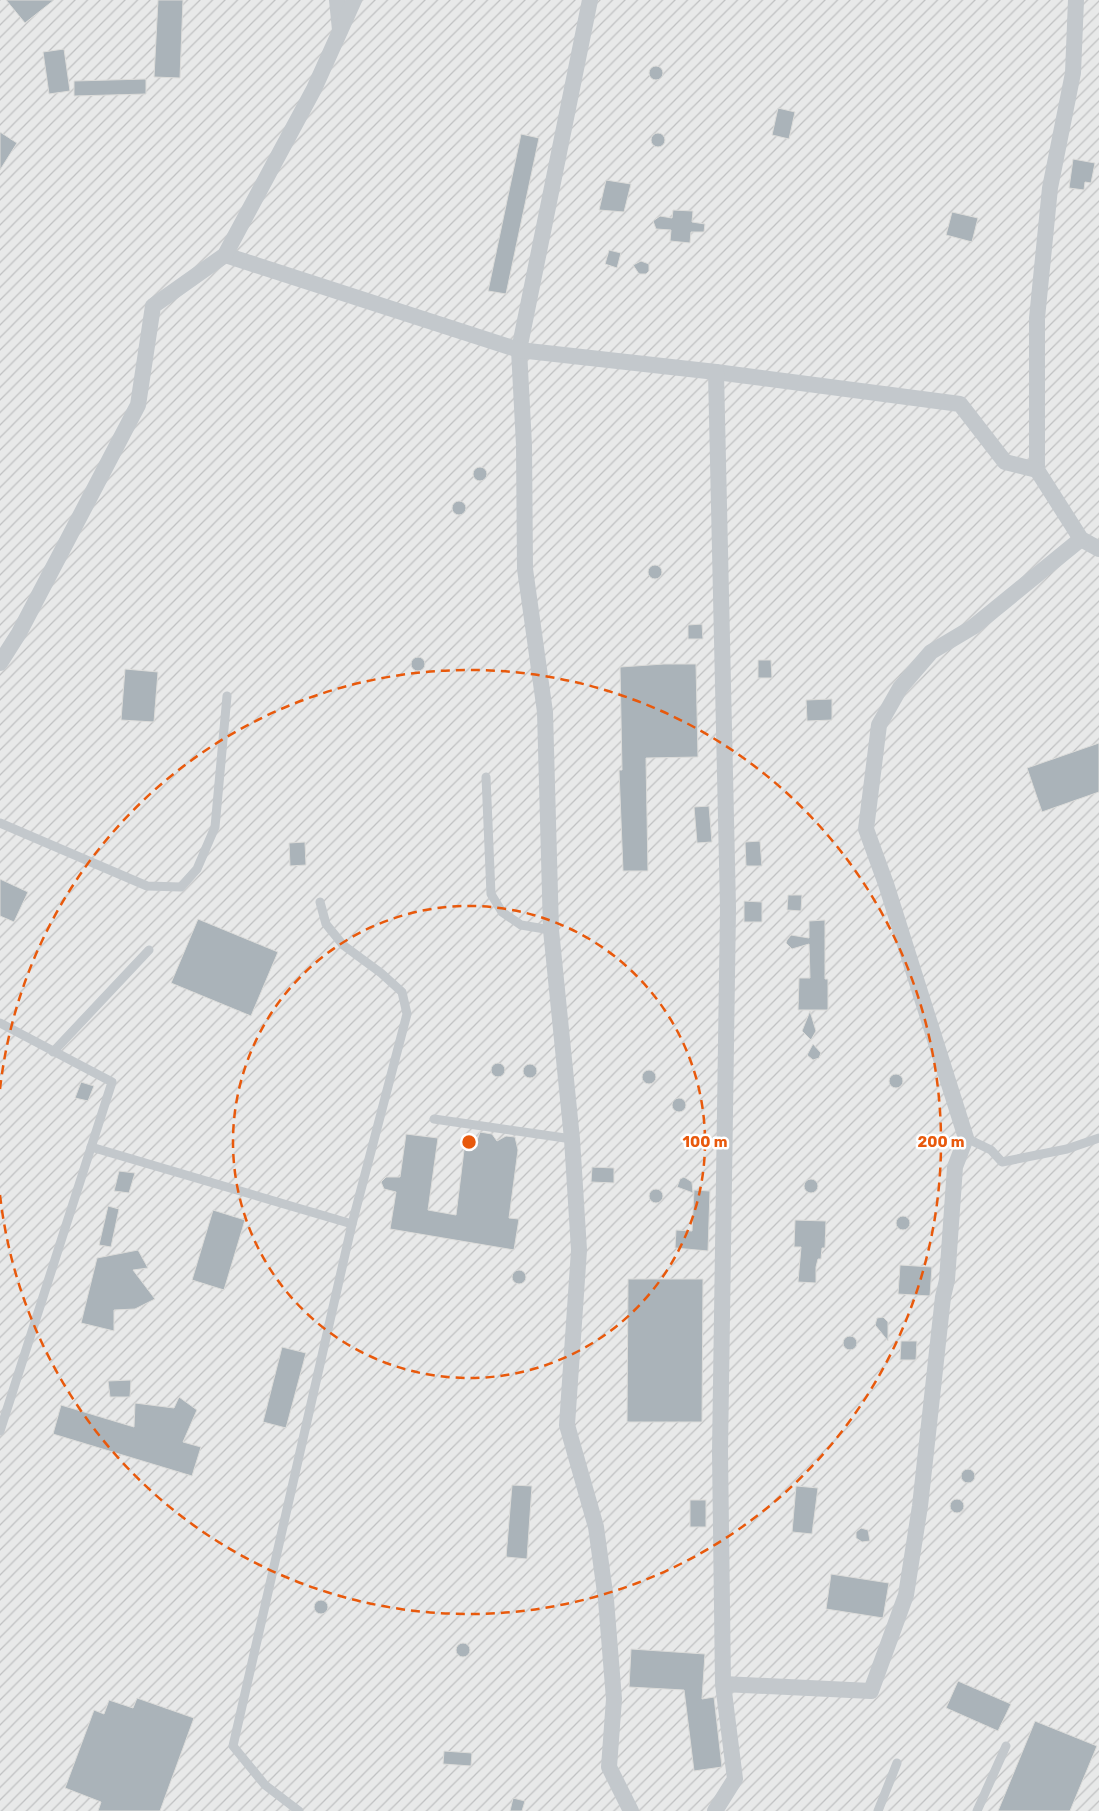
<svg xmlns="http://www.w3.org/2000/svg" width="1099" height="1811" viewBox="0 0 1099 1811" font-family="Rubik,sans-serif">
	<defs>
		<pattern id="industrial-furrows" width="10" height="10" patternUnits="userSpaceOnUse" patternTransform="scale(1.25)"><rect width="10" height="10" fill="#e8e9e9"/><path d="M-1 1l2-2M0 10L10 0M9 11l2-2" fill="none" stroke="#c0c1c2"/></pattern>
	</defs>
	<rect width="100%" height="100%" fill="#fafaf8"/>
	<rect fill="url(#industrial-furrows)" x="0" y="0" width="1099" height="1811"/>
	<g fill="#aab3b9" stroke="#dcdcda">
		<polygon points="6,0 54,0 25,23"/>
		<polygon points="158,0 183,0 180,78 154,77"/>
		<polygon points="64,49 70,91 49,94 43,52"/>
		<circle cx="656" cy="73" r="7"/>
		<polygon points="146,79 146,94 74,96 74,81"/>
		<polygon points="778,108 795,112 789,139 772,135"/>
		<polygon points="0,132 17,143 0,170"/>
		<circle cx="658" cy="140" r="7"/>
		<polygon points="521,134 539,138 506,294 488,291"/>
		<polygon points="1073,159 1095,163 1091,183 1085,182 1084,190 1069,188"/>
		<polygon points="606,180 631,184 624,212 599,210"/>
		<polygon points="673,210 693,211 692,222 705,224 704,232 691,232 690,243 670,241 671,230 656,229 653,221 660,216 672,218"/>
		<polygon points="952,212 978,218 972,242 946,235"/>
		<polygon points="609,250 621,253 617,268 605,264"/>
		<polygon points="641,261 649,264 649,271 646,274 639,274 633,265"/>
		<circle cx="480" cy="474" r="7"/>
		<circle cx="459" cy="508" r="7"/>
		<circle cx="655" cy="572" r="7"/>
		<polygon points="702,624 703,639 688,639 688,625"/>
		<circle cx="418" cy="664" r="7"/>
		<polygon points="758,660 771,660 772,678 758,678"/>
		<polygon points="664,664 696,664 698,757 646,758 648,871 623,871 619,770 622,770 620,667"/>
		<polygon points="125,669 158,672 154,722 121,720"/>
		<polygon points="832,699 832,720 807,721 806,700"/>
		<polygon points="1099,743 1099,792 1042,812 1027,768"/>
		<polygon points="709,806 712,842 697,843 694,807"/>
		<polygon points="760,841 762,866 746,866 745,842"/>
		<polygon points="305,842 306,865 290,866 289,843"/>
		<polygon points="0,879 28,892 14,922 0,916"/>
		<polygon points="788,895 802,895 801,911 787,910"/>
		<polygon points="744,901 762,902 762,922 744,922"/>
		<polygon points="198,919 278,952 251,1016 171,983"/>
		<polygon points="825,920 825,979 828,979 828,1010 798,1010 799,978 810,978 809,944 792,949 786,943 787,940 791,935 809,938 809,921"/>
		<polygon points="810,1011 816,1031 811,1040 802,1031"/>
		<polygon points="813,1044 821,1053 819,1058 813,1060 807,1055"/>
		<circle cx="498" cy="1070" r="7"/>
		<circle cx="530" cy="1071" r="7"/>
		<circle cx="649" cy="1077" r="7"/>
		<circle cx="896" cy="1081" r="7"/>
		<polygon points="81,1082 94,1086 88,1101 75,1098"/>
		<circle cx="679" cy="1105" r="7"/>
		<polygon points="480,1132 492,1134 497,1141 506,1136 515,1137 518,1150 509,1218 519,1219 514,1250 390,1229 396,1192 384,1189 381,1182 386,1177 400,1177 406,1134 438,1138 428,1210 456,1215 465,1142 476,1143"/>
		<polygon points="592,1167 614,1168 614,1183 591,1182"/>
		<polygon points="119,1171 135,1173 129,1193 114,1191"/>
		<polygon points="684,1177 692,1182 693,1193 677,1187 680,1179"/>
		<circle cx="811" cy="1186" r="7"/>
		<circle cx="656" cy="1196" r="7"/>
		<polygon points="694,1190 710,1191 708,1251 675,1248 676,1230 692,1231"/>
		<polygon points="108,1206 119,1209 111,1247 99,1245"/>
		<polygon points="213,1210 245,1220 224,1290 192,1280"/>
		<circle cx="903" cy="1223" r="7"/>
		<polygon points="795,1220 826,1221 825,1248 822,1248 821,1259 818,1259 816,1267 816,1283 798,1282 801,1247 794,1247"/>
		<polygon points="138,1250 148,1268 133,1270 155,1299 135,1309 114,1310 114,1331 81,1323 97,1258"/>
		<polygon points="900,1265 932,1267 930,1296 898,1294"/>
		<circle cx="519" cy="1277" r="7"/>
		<polygon points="628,1279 703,1279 702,1422 627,1422"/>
		<polygon points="883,1317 888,1322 888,1341 875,1325 877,1318"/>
		<circle cx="850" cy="1343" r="7"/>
		<polygon points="901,1341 917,1341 916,1360 900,1360"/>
		<polygon points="282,1347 306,1353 286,1428 263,1422"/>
		<polygon points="131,1380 130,1397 110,1397 108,1381"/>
		<polygon points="179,1397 197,1410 183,1442 201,1447 192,1476 53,1434 61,1405 134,1427 135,1403 174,1408"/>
		<circle cx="968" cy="1476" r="7"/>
		<polygon points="512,1485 532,1486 527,1559 506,1557"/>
		<polygon points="796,1486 818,1488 812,1534 792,1532"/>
		<circle cx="957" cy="1506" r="7"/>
		<rect x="690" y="1500" width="16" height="27"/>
		<polygon points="861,1528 868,1530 870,1541 862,1542 856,1538 856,1532"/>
		<polygon points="831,1574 889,1583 883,1618 826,1609"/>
		<circle cx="321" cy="1607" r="7"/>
		<circle cx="463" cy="1650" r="7"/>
		<polygon points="631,1649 705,1654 702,1699 714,1697 722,1767 694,1771 684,1690 629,1687"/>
		<polygon points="958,1681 1011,1704 998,1731 946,1708"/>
		<polygon points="137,1698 194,1718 160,1811 98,1811 101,1802 65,1788 94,1710 104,1714 109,1700 133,1708"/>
		<polygon points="1035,1721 1097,1746 1070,1811 998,1811"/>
		<polygon points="444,1751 472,1753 471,1766 443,1764"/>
		<polygon points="513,1798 525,1801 522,1811 510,1811"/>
	</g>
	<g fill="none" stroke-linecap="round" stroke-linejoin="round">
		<g stroke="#c3c8cc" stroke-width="9">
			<polyline points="486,777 491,894 502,912 521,925 551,930"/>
			<polyline points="0,823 147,886 181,887 197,869 215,827 227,696"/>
			<polyline points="0,1023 112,1082 0,1431"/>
			<polyline points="53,1052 149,950"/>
			<polyline points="434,1119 572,1139"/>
			<polyline points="966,1138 991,1150 1002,1162 1067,1149 1099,1138"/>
			<polyline points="91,1147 352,1224"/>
			<polyline points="299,1811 265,1785 233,1746 352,1224 407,1014 402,992 381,973 343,945 326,924 320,902"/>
			<polyline points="878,1811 897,1763"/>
			<polyline points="977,1811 1006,1746"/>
		</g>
		<g stroke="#c3c8cc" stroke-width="16">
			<polyline points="337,0 340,30"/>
			<polyline points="590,0 519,350 524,445 525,569 545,712 551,930 572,1139 579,1250 567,1425 596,1527 606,1600 614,1699 609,1767 631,1811"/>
			<polyline points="1076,0 1073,73 1050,188 1037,318 1037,470 1081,539 1099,549"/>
			<polyline points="225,255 519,350 716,372 960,404 1005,462 1037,470"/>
			<polyline points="0,663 19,633 138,405 153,306 225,255 314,89 354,0"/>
			<polyline points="723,1684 871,1691 906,1595 920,1506 943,1297 947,1280 955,1167 966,1138 886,884 866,829 879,725 900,688 931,652 973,627 1081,539"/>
			<polyline points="715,1811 735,1779 723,1684 720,1452 728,908 716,372"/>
		</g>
	</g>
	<g fill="none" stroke="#e8590c" stroke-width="2.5" stroke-dasharray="9 6">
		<circle cx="469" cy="1142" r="236"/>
		<path d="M0 1089A472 472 0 1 1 0 1195"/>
	</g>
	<circle cx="469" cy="1142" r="8" fill="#e8590c" stroke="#fff" stroke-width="2.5"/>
	<g font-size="15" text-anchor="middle" font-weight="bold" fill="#e8590c" stroke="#fff" stroke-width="5" stroke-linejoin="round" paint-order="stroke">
		<text x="705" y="1147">100 m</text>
		<text x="941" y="1147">200 m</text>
	</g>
</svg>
